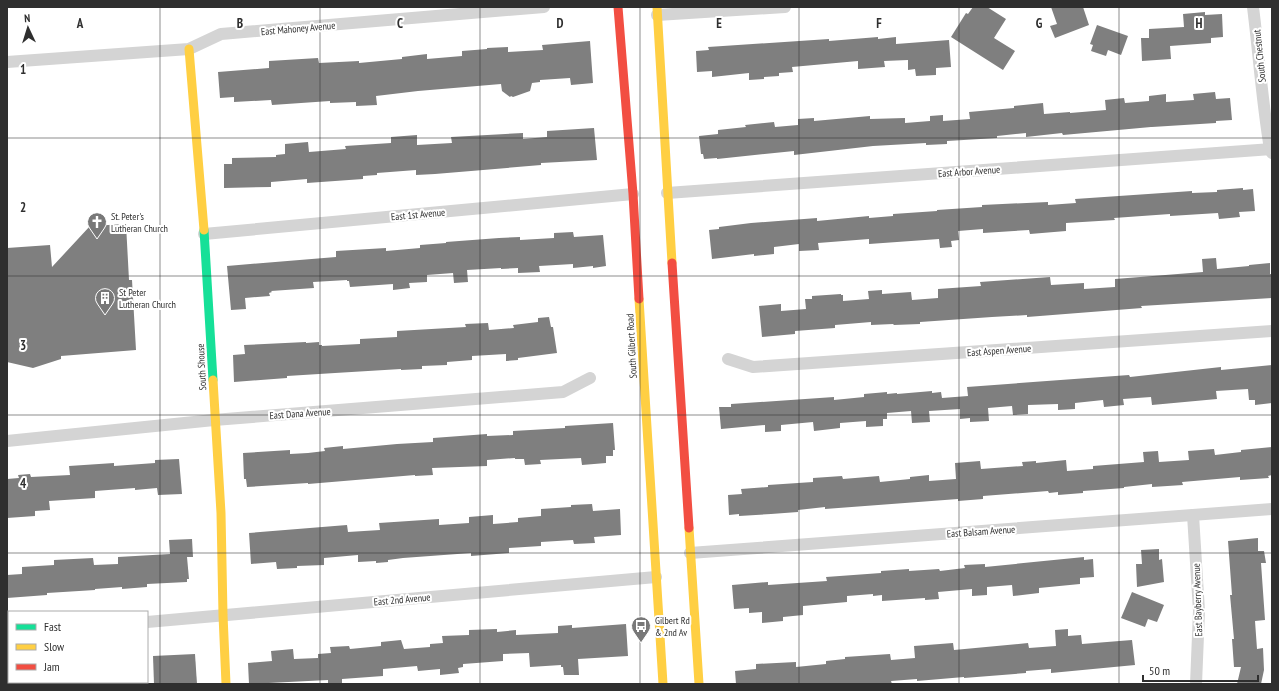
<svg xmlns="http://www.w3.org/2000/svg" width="1279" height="691" viewBox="0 0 1279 691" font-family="'PT Sans Narrow',sans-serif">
	<rect width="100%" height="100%" fill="#fff"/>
	<g fill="#7f7f7f">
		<polygon points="973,7 987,7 1006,19 994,38 1015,51 1003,70 951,37 966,13 968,14"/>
		<polygon points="1051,7 1083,7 1089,25 1055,38 1050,26 1057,24"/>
		<polygon points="1205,12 1205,15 1222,14 1223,37 1211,38 1211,43 1170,46 1171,59 1142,61 1141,38 1149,38 1149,29 1184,27 1183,14"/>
		<polygon points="1097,25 1128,36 1121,55 1108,50 1106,56 1091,51 1093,45 1090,44"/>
		<polygon points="878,37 878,39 896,37 896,44 949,40 951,67 936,68 936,75 916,76 915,69 908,70 908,60 884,61 885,67 858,69 858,61 792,67 793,72 779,73 779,76 764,77 764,79 749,80 749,73 712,77 712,71 697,72 696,51 709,50 708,47 829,39 829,41"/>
		<polygon points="590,41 593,83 571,85 570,78 540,80 540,82 532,83 530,91 513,97 511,96 510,97 502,91 501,84 418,91 376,96 377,105 356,106 356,102 330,103 330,101 272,105 271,100 234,102 234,97 220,98 218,72 269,68 269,61 318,58 319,63 359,61 359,63 402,59 402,57 427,54 427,59 462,56 462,51 487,49 487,48 508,47 508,52 543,50 542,45"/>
		<polygon points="1215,92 1216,99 1230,98 1232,120 1216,121 1216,123 1152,127 1151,127 1063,135 1062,133 1026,137 1026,133 997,136 997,138 947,141 947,144 926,145 926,143 873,146 794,155 794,151 717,159 717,158 704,159 703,154 701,154 699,136 718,134 718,130 746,127 745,125 774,122 775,127 798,125 798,119 814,118 814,121 870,116 870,119 905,118 905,123 930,121 930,116 943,115 943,121 970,119 969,112 1014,108 1014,106 1043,103 1044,114 1070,112 1070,113 1106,110 1105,100 1124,98 1125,103 1149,101 1149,96 1166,94 1166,102 1194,100 1193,94"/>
		<polygon points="594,128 597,160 541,163 541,165 435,174 416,175 416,170 377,173 377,175 363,176 363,179 307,183 307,179 271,182 271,187 224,188 224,164 232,164 232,158 276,157 276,155 285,154 285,144 308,142 309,152 346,149 345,146 391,143 391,137 417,135 417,145 452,143 451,137 523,133 523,139 547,137 547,131"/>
		<polygon points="1243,188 1243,190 1253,189 1255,211 1239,212 1240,217 1219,219 1218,213 1170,216 1170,214 1114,218 1115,220 1066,223 1066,231 1030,234 1029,230 983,233 983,229 958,231 959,240 951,241 952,247 940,248 939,239 869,244 869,239 818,243 819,250 799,251 799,244 774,247 774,254 754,256 754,254 712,259 709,230 719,229 719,227 751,223 817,218 817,221 869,216 869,218 893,216 893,214 937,211 937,210 982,207 982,205 1048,202 1048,205 1076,203 1075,199 1192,191 1192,193 1217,192 1217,190"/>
		<polygon points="126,224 129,280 132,280 136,350 61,356 61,359 33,368 7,362 7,248 50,245 52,267 90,226"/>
		<polygon points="573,232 574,237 603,235 606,266 593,268 593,266 573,268 573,264 539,266 540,272 518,273 518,268 501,269 501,268 467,270 468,282 454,283 453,273 427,275 427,282 409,283 410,288 393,290 393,284 350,287 349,281 347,281 347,280 313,282 314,288 271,291 272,292 269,293 270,296 245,298 246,309 231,310 227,266 336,257 336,251 386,248 386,251 420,248 420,245 446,243 446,242 499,238 520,237 520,240 554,238 554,233"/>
		<polygon points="1216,258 1217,269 1249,266 1249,265 1270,263 1270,274 1272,274 1272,298 1141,306 1142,308 1027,317 1027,315 992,317 920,322 920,324 894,325 893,324 871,325 871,322 835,325 835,328 795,331 795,334 762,337 759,306 781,304 781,311 806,309 805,299 812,299 812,296 841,294 841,295 843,295 843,301 869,299 868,291 882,290 882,294 911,292 912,300 938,298 938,289 981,286 980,282 1050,277 1051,285 1084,283 1084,289 1115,287 1115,279 1203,272 1202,259"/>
		<polygon points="549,317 551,327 553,327 557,353 518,358 518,360 506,361 506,354 472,356 472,360 447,362 447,365 422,366 422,369 401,370 401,369 335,373 287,376 287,378 234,382 233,355 245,354 244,345 306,342 306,343 319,342 319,345 322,345 322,346 360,344 360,339 397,337 397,331 466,327 465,324 488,323 489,330 514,328 513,325 538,322 538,318"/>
		<polygon points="1272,365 1272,403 1255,405 1255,400 1249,400 1248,389 1216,391 1217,399 1152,405 1151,397 1123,399 1124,405 1104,407 1103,400 1075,403 1075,409 1058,410 1058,404 1028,405 1028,414 1013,415 1012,406 988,408 989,421 970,422 970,418 960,419 960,409 929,411 930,422 912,423 911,411 887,413 887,419 883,419 883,426 866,427 866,421 840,423 840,428 814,431 813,422 781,425 781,431 765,432 765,425 721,429 719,407 731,407 731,404 834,397 834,400 864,397 864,394 887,392 887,394 897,393 897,394 932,391 932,393 941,392 942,398 968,396 967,387 1129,375 1130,377 1221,367 1221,370"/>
		<polygon points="613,423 615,450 613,450 613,456 606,456 606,463 582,465 581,458 540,460 541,464 525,465 524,459 515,459 515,458 487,460 487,466 432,468 433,475 415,476 415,475 308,484 308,483 247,487 246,479 244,479 243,453 290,450 290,454 308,453 325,451 324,448 343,446 343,449 397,444 433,442 433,438 487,434 487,436 513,435 513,431 565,428 565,426"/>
		<polygon points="1272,447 1272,475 1268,476 1269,478 1240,480 1240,477 1182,482 1183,485 1152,487 1152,484 1124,487 1124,488 1083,491 1083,493 1058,495 1058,492 1049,493 1048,491 983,496 983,499 958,501 958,499 825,509 825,507 798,510 798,512 771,514 739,516 739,514 729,515 728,495 742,494 741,489 768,487 768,485 813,482 813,478 842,476 843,479 879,476 880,482 910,479 910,477 929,475 929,481 956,479 955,463 980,461 981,469 1023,466 1022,462 1036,461 1036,463 1066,460 1067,471 1093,469 1093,466 1144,462 1143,452 1158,451 1159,462 1189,460 1188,451 1214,449 1215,455 1241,452 1241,450"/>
		<polygon points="179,459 182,494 158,495 157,488 135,490 135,488 95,491 95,498 49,501 50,510 35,511 35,516 7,518 7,479 19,478 18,475 30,474 31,477 70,475 69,466 114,463 114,466 155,463 155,460"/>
		<polygon points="592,504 593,511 620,509 621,535 594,537 595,543 574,544 573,540 541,542 541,546 509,548 509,553 471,556 471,553 403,558 388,560 388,562 376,563 376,561 358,562 358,555 324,558 324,565 297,566 297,568 277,569 276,562 251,564 249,533 347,525 348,532 380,530 379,523 439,519 439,525 469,523 469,517 493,515 493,524 518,522 518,518 541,516 541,509 571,507 571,505"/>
		<polygon points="1258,538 1258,551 1264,551 1266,563 1261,563 1265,620 1255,621 1257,649 1263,648 1264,670 1261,684 1237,684 1241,667 1234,667 1232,639 1234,639 1230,595 1232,595 1228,541"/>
		<polygon points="192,539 193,557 187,557 189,579 187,579 187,582 147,584 147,587 122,589 122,587 95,589 95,590 47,593 47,595 7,598 7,575 22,574 22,567 54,565 54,560 93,558 94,565 118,564 118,557 170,554 169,540"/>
		<polygon points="1159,549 1159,560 1162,559 1164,582 1137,587 1136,564 1142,564 1141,550"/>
		<polygon points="1084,557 1084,560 1093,559 1094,577 1080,578 1080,584 1039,588 1039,593 1013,596 1012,585 987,587 987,595 972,596 972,589 938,592 939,599 925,600 925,598 882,601 882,595 873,596 873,594 847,596 847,602 803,606 803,615 783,617 783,621 762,623 762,612 749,613 749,608 734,609 732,585 768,582 768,585 827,581 826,577 881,573 881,571 909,569 909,571 939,569 940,571 965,568 964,565 985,564 985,567"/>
		<polygon points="1132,592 1164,605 1157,622 1148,619 1145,627 1121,618"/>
		<polygon points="626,624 628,656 578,659 579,675 564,675 563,667 561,667 561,665 530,667 529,653 503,654 503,661 463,664 463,667 458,668 459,673 440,675 440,669 418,671 417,666 383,669 383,676 342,679 342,684 328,684 328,680 249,684 248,663 272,661 271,651 293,649 294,659 318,658 318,654 331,653 330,647 349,646 350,649 381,646 381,642 401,640 404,649 430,647 430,644 443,643 442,636 469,635 469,630 497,629 497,632 516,630 516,635 558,633 558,626 572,625 572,628"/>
		<polygon points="1068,629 1068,636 1081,635 1082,644 1132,640 1135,665 1051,673 1051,669 1026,671 1026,673 964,678 964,677 917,681 917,679 891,681 892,684 736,684 735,671 756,669 756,664 796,662 796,667 826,664 826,661 845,659 845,657 890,654 891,660 915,658 914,646 953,643 954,650 1028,643 1029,648 1056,646 1055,630"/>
		<polygon points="195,654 197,684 154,684 153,656"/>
	</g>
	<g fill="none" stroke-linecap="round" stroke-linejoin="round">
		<g stroke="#d4d4d4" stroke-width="12">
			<path d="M1253,7c6,48 9,95 17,142l2,4"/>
			<polyline points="657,15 785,7"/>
			<polyline points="7,62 189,49 221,34 544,7"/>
			<polyline points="667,193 1272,149"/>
			<polyline points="204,234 633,194"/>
			<polyline points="728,359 753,367 1272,331"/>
			<polyline points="7,441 214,420 563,392 590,378"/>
			<polyline points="1193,515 1199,611 1196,684"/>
			<polyline points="690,553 1272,509"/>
			<polyline points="147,622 656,577"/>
			<polyline points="7,634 9,634"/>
		</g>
		<polyline stroke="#16e098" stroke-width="9" points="204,230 213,380"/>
		<g stroke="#ffcf43" stroke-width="9">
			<polyline points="657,7 672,263"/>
			<polyline points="189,49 204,230"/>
			<polyline points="639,299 663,684"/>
			<polyline points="213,380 221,513 223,615 226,684"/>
			<polyline points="689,528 699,684"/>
		</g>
		<g stroke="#f24e42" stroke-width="9">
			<polyline points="618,7 633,194 639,299"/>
			<polyline points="672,263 689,528"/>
		</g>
	</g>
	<path fill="none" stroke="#2f2f2f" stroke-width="1" stroke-opacity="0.55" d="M160,7v677M320,7v677M480,7v677M640,7v677M799,7v677M959,7v677M1119,7v677M7,138h1265M7,276h1265M7,415h1265M7,553h1265"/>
	<defs>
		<g id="church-pin" transform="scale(1)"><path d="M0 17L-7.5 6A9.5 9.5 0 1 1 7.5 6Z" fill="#787878" stroke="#fff"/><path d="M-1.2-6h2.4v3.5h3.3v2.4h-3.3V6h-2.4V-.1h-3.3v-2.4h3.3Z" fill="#fff"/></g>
		<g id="building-pin" transform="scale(1)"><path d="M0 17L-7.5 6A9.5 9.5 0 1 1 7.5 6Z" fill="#787878" stroke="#fff"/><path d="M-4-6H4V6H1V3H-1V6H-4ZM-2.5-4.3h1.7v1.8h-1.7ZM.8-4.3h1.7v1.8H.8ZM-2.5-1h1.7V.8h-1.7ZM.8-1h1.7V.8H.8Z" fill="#fff"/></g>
		<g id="bus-pin" transform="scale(1)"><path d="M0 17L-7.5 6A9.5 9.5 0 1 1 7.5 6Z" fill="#787878" stroke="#fff"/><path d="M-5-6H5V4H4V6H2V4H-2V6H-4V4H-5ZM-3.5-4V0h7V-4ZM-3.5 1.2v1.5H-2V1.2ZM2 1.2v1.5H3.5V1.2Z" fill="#fff"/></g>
	</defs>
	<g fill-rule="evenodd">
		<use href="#church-pin" x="97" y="222"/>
		<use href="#building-pin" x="105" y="298"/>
		<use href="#bus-pin" x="641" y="626"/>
	</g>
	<g text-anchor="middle" stroke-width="4" stroke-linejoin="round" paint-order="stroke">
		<g font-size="10" fill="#2f2f2f" stroke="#fff">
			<text transform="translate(298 28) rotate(-5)" y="4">East Mahoney Avenue</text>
			<text transform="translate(1259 56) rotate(-96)" y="4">South Chestnut</text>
			<text transform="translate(969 171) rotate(-4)" y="4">East Arbor Avenue</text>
			<text transform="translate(418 214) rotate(-5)" y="4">East 1st Avenue</text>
			<text transform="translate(631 346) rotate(-93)" y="4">South Gilbert Road</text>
			<text transform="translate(999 350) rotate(-4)" y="4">East Aspen Avenue</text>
			<text transform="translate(201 367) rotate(-93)" y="4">South Shouse</text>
			<text transform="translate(300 413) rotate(-4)" y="4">East Dana Avenue</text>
			<text transform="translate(981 531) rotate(-4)" y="4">East Balsam Avenue</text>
			<text transform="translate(402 599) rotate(-5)" y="4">East 2nd Avenue</text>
			<text transform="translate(1197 600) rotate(-92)" y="4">East Bayberry Avenue</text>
		</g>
		<g font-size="10" fill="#2f2f2f" stroke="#fff" text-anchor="start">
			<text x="111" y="220">St. Peter's<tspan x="111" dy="12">Lutheran Church</tspan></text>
			<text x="119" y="296">St Peter<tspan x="119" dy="12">Lutheran Church</tspan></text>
			<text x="655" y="624">Gilbert Rd<tspan x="655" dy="12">&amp; 2nd Av</tspan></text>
		</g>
	</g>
	<g font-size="13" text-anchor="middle" font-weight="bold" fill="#2f2f2f" stroke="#fff" stroke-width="4" stroke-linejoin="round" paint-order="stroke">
		<text x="80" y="28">A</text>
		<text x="240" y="28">B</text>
		<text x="400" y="28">C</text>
		<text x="560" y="28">D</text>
		<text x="719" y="28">E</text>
		<text x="879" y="28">F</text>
		<text x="1039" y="28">G</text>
		<text x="1199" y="28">H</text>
		<text x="23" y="74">1</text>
		<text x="23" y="212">2</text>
		<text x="23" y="350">3</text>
		<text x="23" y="488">4</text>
	</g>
	<rect width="1279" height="691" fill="none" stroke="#2f2f2f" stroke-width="16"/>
	<rect x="8" y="611" width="140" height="72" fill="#ffffff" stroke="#acacac"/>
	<rect x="16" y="624" width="20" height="6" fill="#16e098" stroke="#acacac"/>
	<text x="44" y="631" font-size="12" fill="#2f2f2f">Fast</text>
	<rect x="16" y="644" width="20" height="6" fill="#ffcf43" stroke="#acacac"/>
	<text x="44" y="651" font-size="12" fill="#2f2f2f">Slow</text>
	<rect x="16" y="664" width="20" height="6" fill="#f24e42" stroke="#acacac"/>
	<text x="44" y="671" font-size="12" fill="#2f2f2f">Jam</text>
	<g transform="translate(28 28) rotate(356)" stroke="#ffffff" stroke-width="3" paint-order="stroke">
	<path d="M0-3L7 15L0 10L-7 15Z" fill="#2f2f2f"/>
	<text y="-6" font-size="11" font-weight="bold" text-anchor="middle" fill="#2f2f2f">N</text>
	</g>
	<path d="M1143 675v6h115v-6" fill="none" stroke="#2f2f2f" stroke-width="2"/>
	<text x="1149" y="675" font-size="12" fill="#2f2f2f" stroke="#ffffff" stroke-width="3" paint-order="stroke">50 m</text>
</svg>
